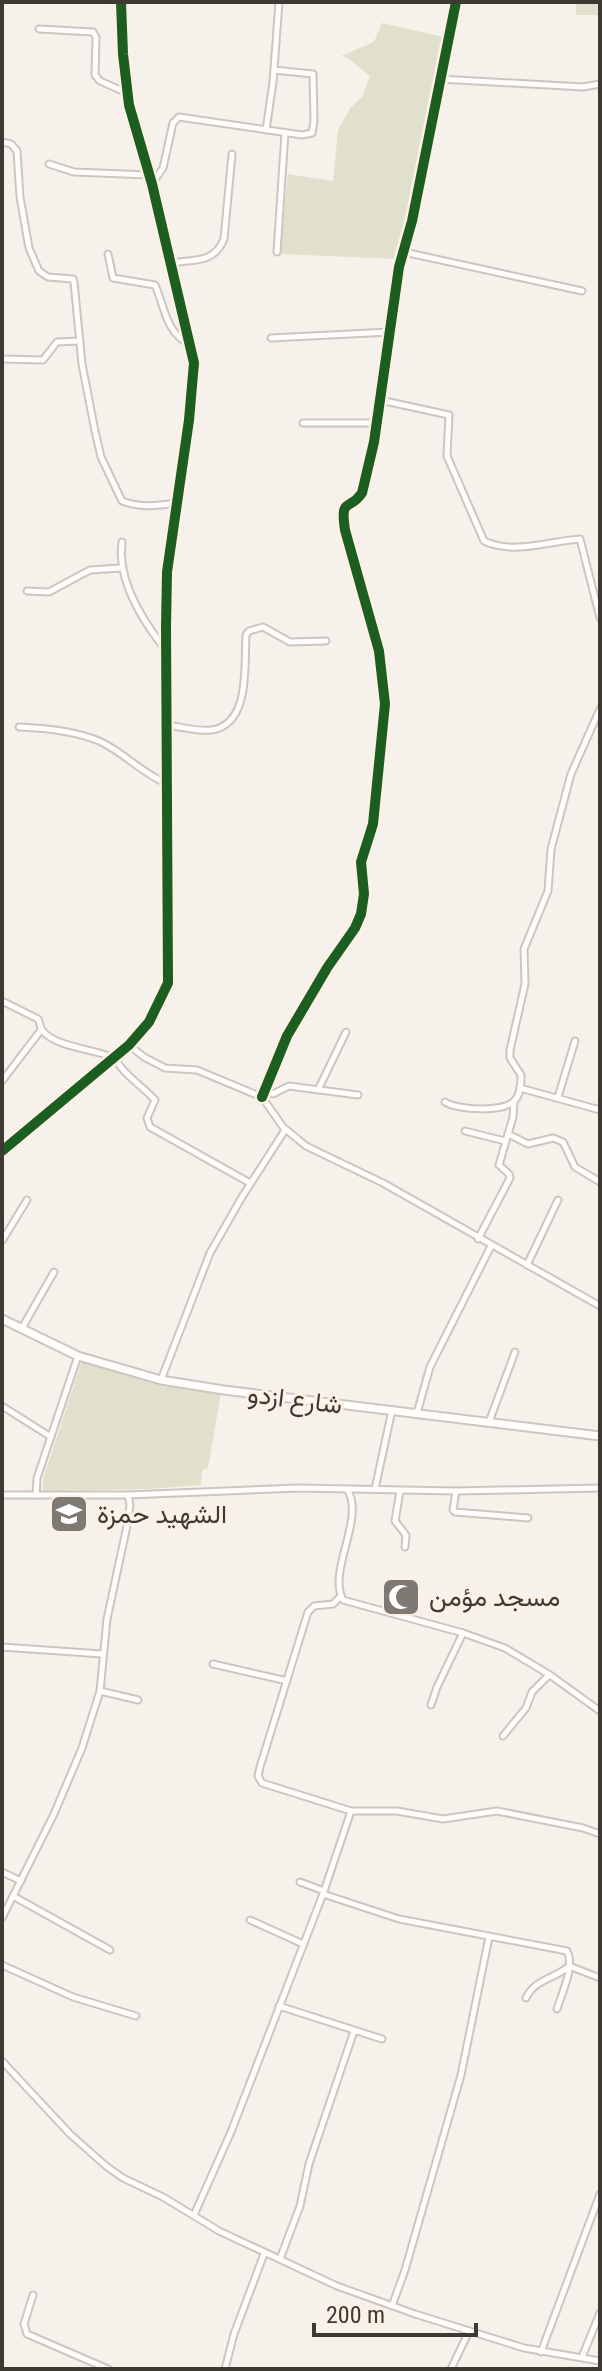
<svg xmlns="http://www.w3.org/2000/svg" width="602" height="2371" viewBox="0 0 602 2371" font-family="'Roboto Condensed',Vazirmatn,sans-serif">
	<rect width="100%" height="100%" fill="#f7f1eb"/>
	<g fill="#e0e0cc">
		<rect x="576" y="2" width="24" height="13"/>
		<polygon points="382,23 444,37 399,259 280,254 288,174 333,181 338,130 351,107 362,97 370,76 346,57 341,56 374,42"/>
		<polygon points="82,1361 161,1386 221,1393 208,1468 202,1470 201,1485 149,1489 43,1491 43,1479"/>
	</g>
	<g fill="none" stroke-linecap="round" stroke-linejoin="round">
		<g stroke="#ccc6c1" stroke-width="9">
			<g id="street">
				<polyline points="39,29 93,32 96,37 95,75 100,81 127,93"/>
				<polyline points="439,79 583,87 600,84"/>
				<polyline points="266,130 273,82 279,2"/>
				<path d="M2,142l9,2 6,7 3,46 9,51 10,23 9,6 25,2 1,3 8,82 13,67 6,26 21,44c18,7 35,5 54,2"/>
				<polyline points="49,164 74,172 149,175"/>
				<polyline points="152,184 163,168 173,123 179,117 302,135 312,133 314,121 313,74 274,70"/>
				<polyline points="277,252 285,133"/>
				<polyline points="404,252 582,291"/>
				<path d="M108,254l5,24 42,7c10,22 10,47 35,60"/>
				<path d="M171,263c23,-4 43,1 53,-24l8,-85"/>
				<polyline points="271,338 390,332"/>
				<polyline points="2,359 43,360 57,342 80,341"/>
				<path d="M380,400l69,15 -2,41 37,85c30,14 66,0 96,-2l20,79"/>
				<polyline points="303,423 377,423"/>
				<path d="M122,542c-5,37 20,78 43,107"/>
				<polyline points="27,591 49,592 90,570 121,568"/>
				<path d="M167,725c15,2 31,7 45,5 39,-6 32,-66 34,-95l3,-4 14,-4 27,15 36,-1"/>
				<path d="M19,727c26,1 56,4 80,14 25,11 43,33 69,43"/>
				<path d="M2,1001l36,18c2,3 2,8 4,11 12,17 52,19 70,27 5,2 5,5 8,9 10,13 24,22 35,34l-8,18 3,9 100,56"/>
				<polyline points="129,1045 144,1057 165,1068 197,1070 262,1097 283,1127 306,1146 383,1183 600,1306"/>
				<polyline points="2,1081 41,1030"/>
				<polyline points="520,1088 600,1110"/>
				<polyline points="318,1090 346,1032"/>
				<polyline points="265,1092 273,1094 289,1086 358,1095"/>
				<path d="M262,1097l25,-61 40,-68 28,-40 6,-14 3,-20 -3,-32 12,-38 12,-120 -6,-53 -34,-121c-5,-34 4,-18 17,-37l12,-51 25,-175 13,-46 44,-219"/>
				<polyline points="558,1097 575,1041"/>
				<path d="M445,1102c12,8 60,11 70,-2 6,-6 6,-17 6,-25l-11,-17v-8l15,-66 -1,-35 24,-58 3,-42 20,-75 29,-65"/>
				<polyline points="465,1131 505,1141"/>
				<polyline points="508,1134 528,1144 553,1138 563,1142 575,1167 600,1182"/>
				<polyline points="2,1151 129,1045 149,1022 168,983 166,627 167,572 189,420 194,363 152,184 129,105 123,54 121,2"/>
				<polyline points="478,1239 510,1178 509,1174 499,1165 513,1117 514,1102"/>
				<polyline points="2,1241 27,1200"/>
				<polyline points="527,1265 558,1200"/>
				<polyline points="22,1328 54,1272"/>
				<polyline points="161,1380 210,1253 242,1197 285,1130"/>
				<polyline points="2,1406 51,1437"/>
				<polyline points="417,1413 430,1367 491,1246"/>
				<polyline points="489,1422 515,1352"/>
				<path d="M347,1489c19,29 -20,81 -4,111l120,33 42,15 45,27 50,36"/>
				<polyline points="375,1489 392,1410"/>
				<polyline points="400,1491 395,1521 406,1535 405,1547"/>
				<polyline points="456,1491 453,1510 455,1512 528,1518"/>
				<polyline points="2,1495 128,1495 297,1488 456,1491 600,1488"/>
				<polyline points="36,1495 37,1478 78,1356"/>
				<polyline points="340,1597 333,1604 314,1606 308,1612 260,1767 258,1776 262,1783 351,1811 397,1811 443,1819 497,1811 583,1828 600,1834"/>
				<polyline points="2,1647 102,1654"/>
				<polyline points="213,1664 287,1681"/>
				<polyline points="100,1691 138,1700"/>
				<polyline points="431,1705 437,1687 463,1633"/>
				<polyline points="503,1736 526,1708 532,1692 549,1675"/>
				<polyline points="2,1872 21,1881"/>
				<polyline points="300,1882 324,1891"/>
				<path d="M323,1894l76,25 168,32c8,15 -5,42 -10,58"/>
				<polyline points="13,1896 110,1950"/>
				<polyline points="2,1918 54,1814 82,1748 100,1691 107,1619 127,1526 130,1505 128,1495"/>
				<polyline points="250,1920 303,1944"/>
				<polyline points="2,1965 73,1997 136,2016"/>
				<polyline points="569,1966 600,1978"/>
				<path d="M526,1998c9,-19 28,-19 42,-31"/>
				<polyline points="279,2006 382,2039"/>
				<polyline points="2,2061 70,2134 106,2166 123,2178 163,2197 219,2231 337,2286 415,2314 524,2348 600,2361"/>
				<polyline points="194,2215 231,2132 323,1894 351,1811"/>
				<polyline points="280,2259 300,2206 309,2164 354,2031"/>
				<polyline points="33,2295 24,2324 27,2334 108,2369"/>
				<polyline points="392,2306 405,2270 461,2075 489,1937"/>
				<polyline points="541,2352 600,2194"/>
				<polyline points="582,2357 600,2313"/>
				<polyline points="225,2369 234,2334 264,2254"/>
				<polyline points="451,2369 469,2331"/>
			</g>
		</g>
		<g stroke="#ccc6c1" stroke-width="11">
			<polyline id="secondary" points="2,1319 78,1356 161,1380 224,1390 600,1436"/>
		</g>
		<use href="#street" stroke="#fefdfc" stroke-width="5"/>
		<use href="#secondary" stroke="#fefdfc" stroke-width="7"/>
		<g stroke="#fdf0e5" stroke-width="15">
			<g id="cycleway">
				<path d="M262,1097l25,-61 40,-68 28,-40 6,-14 3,-20 -3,-32 12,-38 12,-120 -6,-53 -34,-121c-5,-34 4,-18 17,-37l12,-51 25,-175 13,-46 44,-219"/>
				<polyline points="2,1151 129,1045 149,1022 168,983 166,627 167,572 189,420 194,363 152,184 129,105 123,54 121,2"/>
			</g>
		</g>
		<use href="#cycleway" stroke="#1b5e20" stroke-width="10"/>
	</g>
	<defs>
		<g id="school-square" transform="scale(2)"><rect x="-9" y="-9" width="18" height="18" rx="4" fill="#7f7974" stroke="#fdf0e5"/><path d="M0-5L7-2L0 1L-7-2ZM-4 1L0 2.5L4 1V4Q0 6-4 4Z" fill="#fff"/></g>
		<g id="mosque-square" transform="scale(2)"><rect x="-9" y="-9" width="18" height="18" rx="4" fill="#7f7974" stroke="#fdf0e5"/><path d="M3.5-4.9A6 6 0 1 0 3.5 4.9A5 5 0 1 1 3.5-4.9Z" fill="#fff"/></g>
	</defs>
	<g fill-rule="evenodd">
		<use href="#school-square" x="69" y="1514"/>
		<use href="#mosque-square" x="401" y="1597"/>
	</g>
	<g text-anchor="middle" stroke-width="6" stroke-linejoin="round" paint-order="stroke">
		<g font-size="26" fill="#3f3934" stroke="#fdf0e5">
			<text transform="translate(295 1399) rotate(7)" y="9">شارع ازدو</text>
		</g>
		<g font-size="26" fill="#3f3934" stroke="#fdf0e5" text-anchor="start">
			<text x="97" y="1523">الشهيد حمزة</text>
			<text x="429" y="1606">مسجد مؤمن</text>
		</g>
	</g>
	<rect width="602" height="2371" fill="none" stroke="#3f3934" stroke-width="8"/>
	<path d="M314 2323v12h162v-12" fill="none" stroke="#3f3934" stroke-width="4"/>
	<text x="326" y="2323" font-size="24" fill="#3f3934" stroke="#fdf0e5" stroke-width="6" paint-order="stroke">200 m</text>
</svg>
